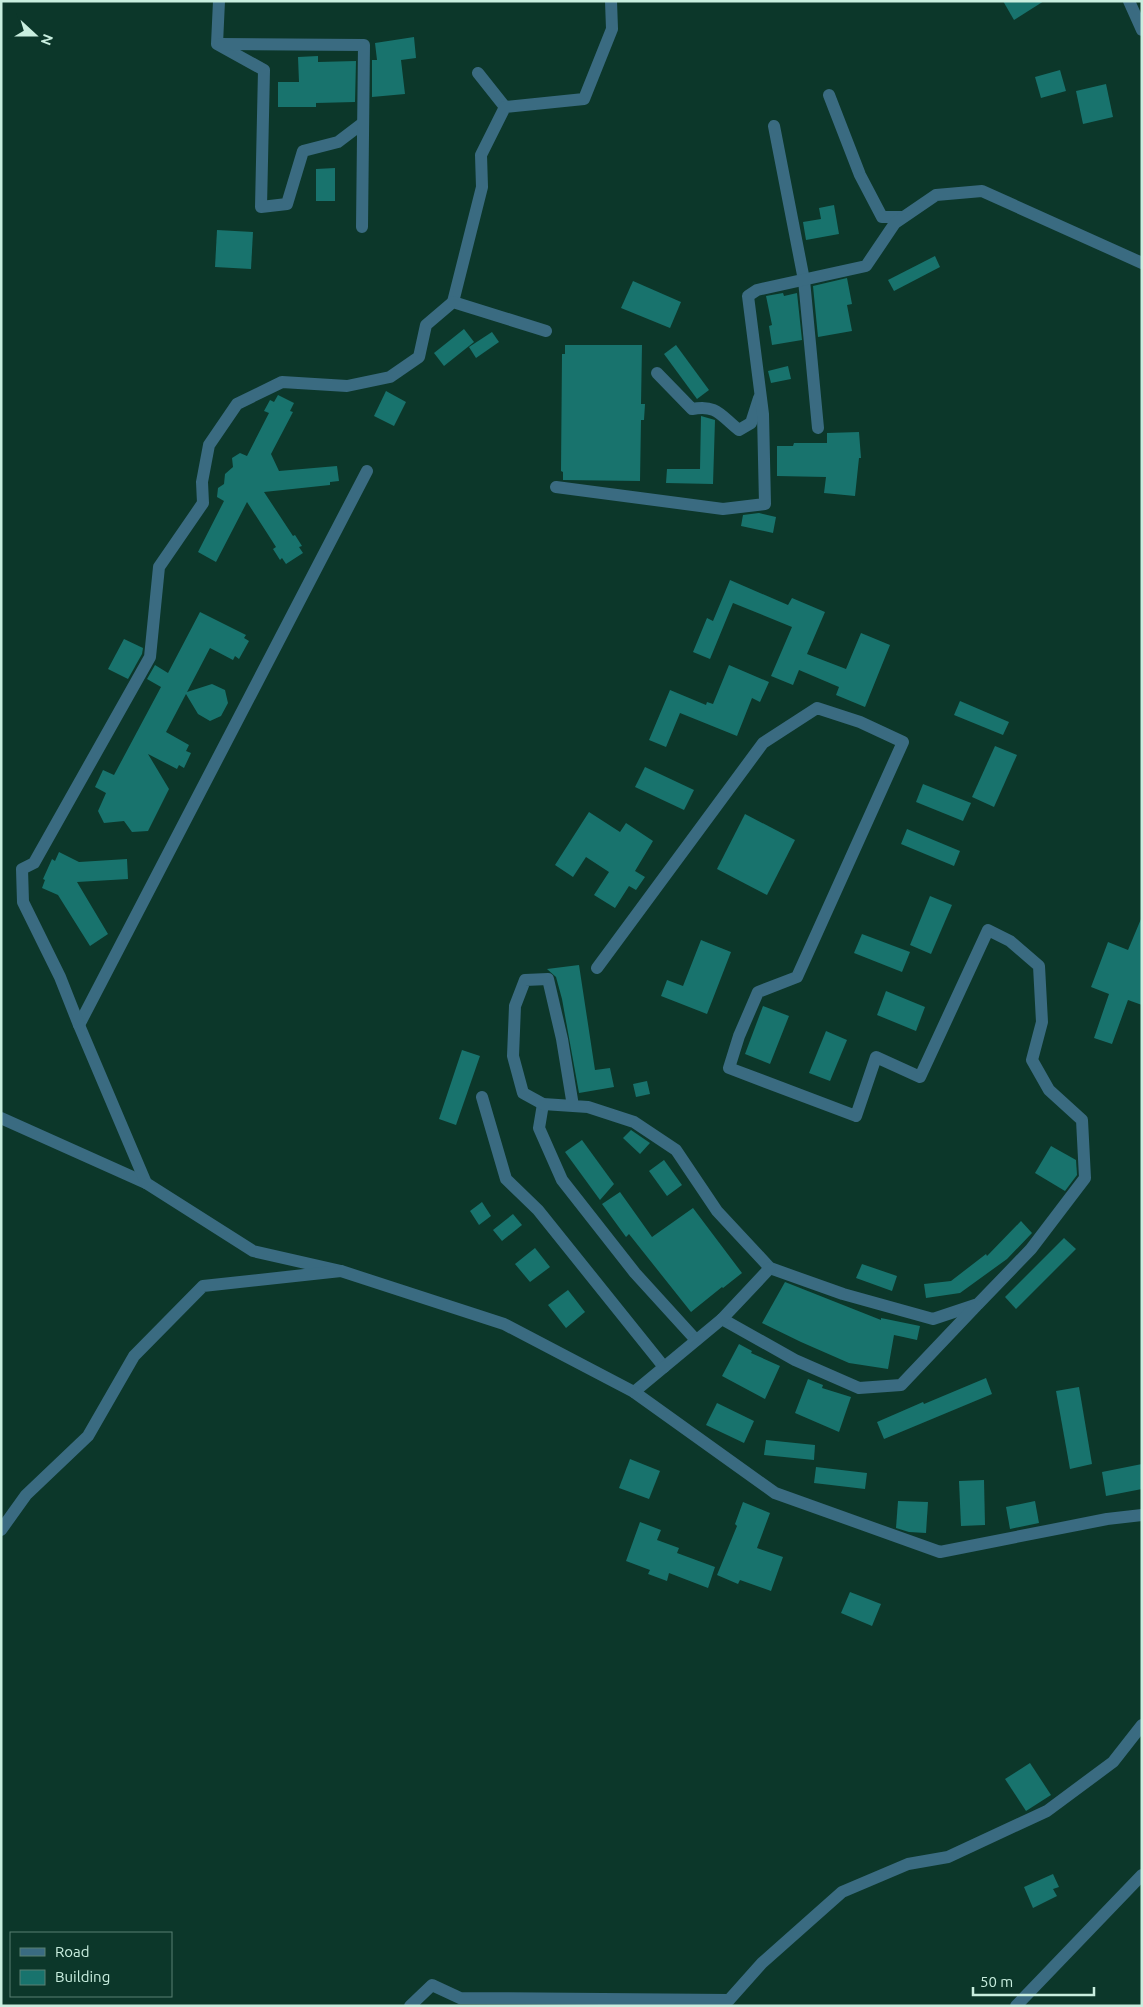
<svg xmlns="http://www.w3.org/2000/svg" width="1143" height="2007" viewBox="0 0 1143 2007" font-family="Ubuntu,sans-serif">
	<rect width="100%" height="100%" fill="#0c372a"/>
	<g fill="#18736d">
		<polygon points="1003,1 1044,1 1014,20"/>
		<polygon points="414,37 416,58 401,60 405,94 372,97 372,60 377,60 375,43"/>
		<polygon points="318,56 318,62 356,61 355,102 316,103 316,107 278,107 278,82 299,82 298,57"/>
		<polygon points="1060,70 1066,91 1041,98 1035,77"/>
		<polygon points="1106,84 1113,117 1083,124 1076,91"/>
		<polygon points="335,168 335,201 316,201 316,169"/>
		<polygon points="834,205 839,234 806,240 803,222 821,219 819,208"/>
		<polygon points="217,230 253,232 251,269 215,267"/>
		<polygon points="935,256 940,267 894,291 888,280"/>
		<polygon points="847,278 852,304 847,305 852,331 818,337 813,286"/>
		<polygon points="633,281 681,302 670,328 621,308"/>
		<polygon points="783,293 784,296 797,293 802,340 772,345 769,326 772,325 766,296"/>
		<polygon points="464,329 474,342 444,366 434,353"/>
		<polygon points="492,332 499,342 476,358 469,347"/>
		<polygon points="565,345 642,345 641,404 645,404 644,420 641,420 640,481 563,480 563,472 561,471 562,354 565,354"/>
		<polygon points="676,345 709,390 697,399 664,354"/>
		<polygon points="788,366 791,379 771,383 768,371"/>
		<polygon points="386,391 406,402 394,426 374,416"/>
		<polygon points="278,395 294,403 290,411 293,412 271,454 279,471 337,466 339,481 330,482 330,485 264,492 293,536 295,535 302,546 299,547 303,553 286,564 282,558 280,560 273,549 276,547 247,502 216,562 198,552 224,501 217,497 218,488 224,484 225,474 233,467 232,458 240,453 247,456 269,413 264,411 270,400 274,402"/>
		<polygon points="701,416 715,420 713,484 666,483 667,469 700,469"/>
		<polygon points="859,432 861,458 859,458 855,496 824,493 826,477 777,476 777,446 793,446 794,443 827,443 827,433"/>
		<polygon points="759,513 776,517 773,533 741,526 743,515"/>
		<polygon points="730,580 788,605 792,598 825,612 807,654 846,669 861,633 890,645 865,707 836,695 839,687 799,670 793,685 771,676 792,627 733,603 710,659 693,652 707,618 713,621"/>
		<polygon points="200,612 246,635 244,638 249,641 239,659 235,656 233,660 210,648 187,692 212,684 225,690 228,703 221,716 210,721 198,714 186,694 166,732 189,745 186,751 191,753 184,768 179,765 177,769 148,754 169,789 148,831 132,832 124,821 104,823 98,811 106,793 95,787 103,770 114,775 161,687 147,679 155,665 168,673"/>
		<polygon points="124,639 143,648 142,654 128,679 108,669"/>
		<polygon points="729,665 769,682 760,702 752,698 737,736 680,713 666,747 649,740 670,690 706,705 707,702 713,704"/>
		<polygon points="960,701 1009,722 1003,735 954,715"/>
		<polygon points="995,746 1017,755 994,807 972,797"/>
		<polygon points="645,767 694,790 684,810 635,787"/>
		<polygon points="923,784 971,803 963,821 916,802"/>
		<polygon points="589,812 620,832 626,823 653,841 635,871 645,877 636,890 629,886 615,908 594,895 609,872 586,857 573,877 555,865"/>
		<polygon points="745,814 795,840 767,895 717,869"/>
		<polygon points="907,829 960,851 954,866 901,844"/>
		<polygon points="59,852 79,862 127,859 128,879 77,882 108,934 90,946 58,895 42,888 45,880 43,879 52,859 55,861"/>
		<polygon points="930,896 952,905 931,954 910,945"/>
		<polygon points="1141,919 1142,1005 1128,1000 1112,1044 1094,1038 1109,994 1091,987 1108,942 1128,950"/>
		<polygon points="862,934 910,952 902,972 854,953"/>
		<polygon points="701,940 731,952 707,1014 661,996 667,980 683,986"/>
		<polygon points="579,965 595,1070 610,1068 614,1087 579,1093 562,999 556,977 547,969"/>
		<polygon points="886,991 925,1007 916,1031 877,1015"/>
		<polygon points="763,1006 789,1016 770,1064 745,1054"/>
		<polygon points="826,1031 847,1040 830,1081 809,1073"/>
		<polygon points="462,1050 480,1056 456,1125 439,1119"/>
		<polygon points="647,1081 650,1094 636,1097 633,1084"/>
		<polygon points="631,1130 650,1143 640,1154 623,1138"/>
		<polygon points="582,1140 614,1184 600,1200 565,1152"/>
		<polygon points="1051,1146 1076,1160 1077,1175 1065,1191 1035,1173"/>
		<polygon points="664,1160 682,1185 667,1196 649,1171"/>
		<polygon points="620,1192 652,1237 693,1208 742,1273 723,1288 722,1287 691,1312 629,1234 626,1237 602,1204"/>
		<polygon points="482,1202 491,1216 479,1225 470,1211"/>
		<polygon points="513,1214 522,1225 502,1241 493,1230"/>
		<polygon points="1021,1221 1032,1233 1007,1259 960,1293 926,1298 924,1284 951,1281 986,1254 987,1256"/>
		<polygon points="1064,1238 1076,1249 1016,1309 1005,1297"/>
		<polygon points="535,1248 550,1267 530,1282 515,1264"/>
		<polygon points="862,1264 897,1276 892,1291 856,1278"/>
		<polygon points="785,1282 881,1320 881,1318 920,1326 917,1340 894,1335 888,1369 849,1363 801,1342 762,1323"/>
		<polygon points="568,1290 585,1312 566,1328 548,1305"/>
		<polygon points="739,1344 752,1351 751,1353 780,1366 765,1399 722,1376"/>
		<polygon points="986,1378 992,1394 884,1439 877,1422 923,1402 924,1404"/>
		<polygon points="808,1379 823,1385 822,1388 851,1397 839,1432 795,1413"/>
		<polygon points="1079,1387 1092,1464 1070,1469 1056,1391"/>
		<polygon points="717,1403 754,1421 744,1443 706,1425"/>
		<polygon points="766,1440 815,1445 814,1460 764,1455"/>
		<polygon points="630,1459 660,1471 649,1499 619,1488"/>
		<polygon points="1142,1464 1142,1489 1106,1496 1102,1472"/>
		<polygon points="816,1467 867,1473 865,1489 814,1483"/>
		<polygon points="984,1480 985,1525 961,1526 959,1481"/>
		<polygon points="898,1501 928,1502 926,1533 909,1532 896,1528"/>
		<polygon points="1035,1501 1039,1523 1010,1529 1006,1507"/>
		<polygon points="743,1502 770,1513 757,1548 783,1557 771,1591 740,1580 738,1584 717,1575 737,1526 735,1524"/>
		<polygon points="640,1522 661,1530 657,1540 679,1548 677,1553 715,1567 708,1588 669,1573 667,1581 648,1574 650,1570 626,1561"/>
		<polygon points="850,1592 881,1604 872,1626 841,1613"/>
		<polygon points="1030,1763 1051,1795 1026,1811 1005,1779"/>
		<polygon points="1053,1874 1059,1887 1053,1889 1057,1896 1033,1908 1024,1887"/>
	</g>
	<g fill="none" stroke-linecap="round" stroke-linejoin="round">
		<g stroke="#3a6b81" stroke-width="12">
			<polyline points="219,1 217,44 264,70 261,207 287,204 303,151 338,142 363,123"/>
			<polyline points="1129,1 1142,30"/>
			<polyline points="220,44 364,45 362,227"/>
			<polyline points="478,73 505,107"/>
			<polyline points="829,95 860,175 882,217 903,217"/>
			<polyline points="774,126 804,280 818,428"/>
			<polyline points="453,302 482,187 481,155 505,107 584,99 612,29 611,1"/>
			<path d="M657,373l35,36c25,-5 29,7 47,21l12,-7 8,-25"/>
			<polyline points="556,487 723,509 765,504 763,414 748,296 757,290 866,266 895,223 936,195 982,191 1142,263"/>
			<polyline points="79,1025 367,471"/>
			<polyline points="482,1097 506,1179 538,1210 664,1367"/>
			<polyline points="543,1104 539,1128 562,1180 635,1273 696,1340"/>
			<polyline points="573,1106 562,1039 548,979 525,980 515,1006 513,1056 523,1093 543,1104 588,1107 634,1122 676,1150 717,1211 770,1268 843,1294 933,1319 978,1304 1031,1249 1085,1178 1082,1120 1049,1090 1032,1060 1042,1022 1039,966 1010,941 988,930 920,1077 876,1057 856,1116 729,1068 739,1036 758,992 797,977 903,742 860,722 817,708 763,743 597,968"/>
			<polyline points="1,1118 146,1183"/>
			<polyline points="341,1271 253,1251 146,1183 79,1025 60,977 23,902 22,869 34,863 150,657 159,567 203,503 202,482 209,445 237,404 282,382 347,386 390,377 419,357 426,325 453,302 546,331"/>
			<polyline points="722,1319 795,1360 859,1388 901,1385 976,1306"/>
			<polyline points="634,1392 722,1319 770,1268"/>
			<polyline points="1,1530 26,1495 88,1436 134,1356 203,1286 341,1271 504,1324 634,1392 775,1493 940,1552 1107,1519 1142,1515"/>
			<polyline points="410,2006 432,1985 460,1998 729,2000 762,1963 842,1892 908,1864 948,1857 1047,1811 1113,1762 1142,1725"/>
			<polyline points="1016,2006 1142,1875"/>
		</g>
	</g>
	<rect width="1143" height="2007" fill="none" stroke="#c9eedf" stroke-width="5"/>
	<rect x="10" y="1932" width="162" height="65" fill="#0c372a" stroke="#588072"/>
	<rect x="20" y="1948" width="25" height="8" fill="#3a6b81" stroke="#588072"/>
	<text x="55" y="1957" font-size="15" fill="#c9eedf">Road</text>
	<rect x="20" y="1970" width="25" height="15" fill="#18736d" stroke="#588072"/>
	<text x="55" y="1982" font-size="15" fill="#c9eedf">Building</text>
	<g transform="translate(35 35) rotate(111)" stroke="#0c372a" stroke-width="4" paint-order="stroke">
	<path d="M0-4L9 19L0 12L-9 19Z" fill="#c9eedf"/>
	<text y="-8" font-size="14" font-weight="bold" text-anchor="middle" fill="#c9eedf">N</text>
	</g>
	<path d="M973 1987v8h121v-8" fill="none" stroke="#c9eedf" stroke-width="2.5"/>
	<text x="980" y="1987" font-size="15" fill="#c9eedf" stroke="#0c372a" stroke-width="4" paint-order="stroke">50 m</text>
</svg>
